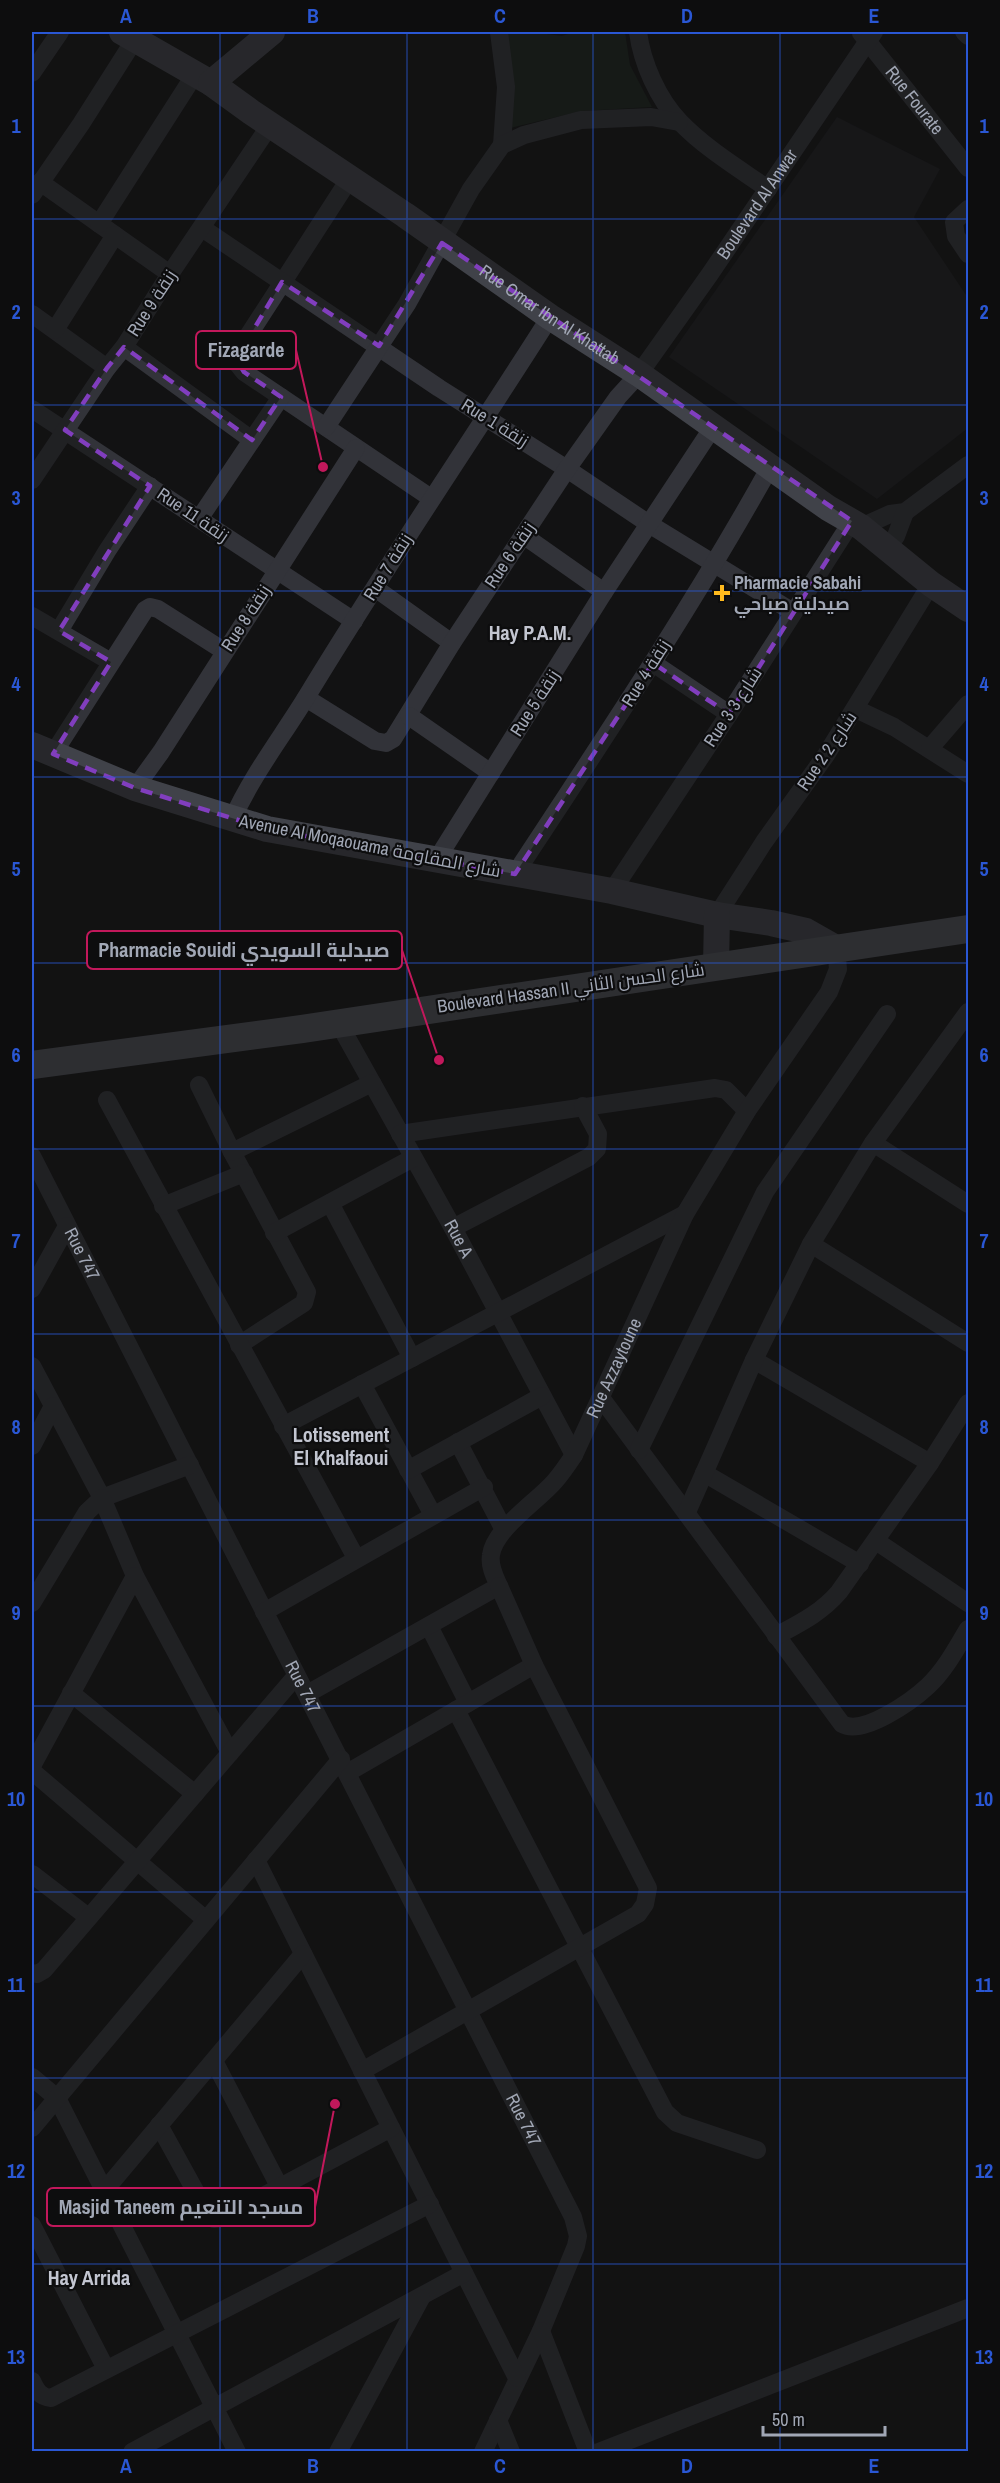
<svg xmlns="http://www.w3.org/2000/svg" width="1000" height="2483" viewBox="0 0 1000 2483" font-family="'Archivo Narrow',Cairo,sans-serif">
	<rect width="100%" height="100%" fill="#121213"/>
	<polygon fill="#1d1d20" points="837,117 940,169 914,217 968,298 968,428 877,499 669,357"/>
	<polygon fill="#1b241d" points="505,32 532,32 562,36 574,32 625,32 630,65 652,107 582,111 510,128"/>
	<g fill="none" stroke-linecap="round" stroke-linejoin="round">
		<g stroke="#323339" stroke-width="18">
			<polyline points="499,32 506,87 502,145"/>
			<path d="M638,32c4,31 20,67 42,90 25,26 58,46 88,67"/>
			<polyline points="964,32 968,36"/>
			<path id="s1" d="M861,33l107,135"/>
			<polyline points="32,73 60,32"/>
			<polyline points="350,178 239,350 236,362 244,372 431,498"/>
			<polyline points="40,182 170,274"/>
			<polyline points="32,195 81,124 135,39"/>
			<polyline points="968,209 954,222 956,236 968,254"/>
			<polyline points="99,224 195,74"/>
			<polyline points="202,228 439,388 567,469 649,524 793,612"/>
			<polyline points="32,314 107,368"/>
			<polyline points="55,330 115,235"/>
			<polyline points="124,347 252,440"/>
			<polyline points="32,409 354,621"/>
			<polyline points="326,427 407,304 471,189 502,145 524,135 581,120 651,117 679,122"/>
			<polyline points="32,480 107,368 124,347 170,274 270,125"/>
			<polyline points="199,519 281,397"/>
			<polyline points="861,527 890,514 905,512 968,465"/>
			<polyline points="523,535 604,592"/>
			<polyline points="888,548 896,536 905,512"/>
			<polyline points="375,588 452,643"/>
			<polyline points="32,616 111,662"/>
			<polyline points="59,631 107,551 150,486"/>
			<polyline points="653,663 729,714"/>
			<path id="s2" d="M306,698l69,43 11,2 7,-4 59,-96 115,-174 51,-72 21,-23 71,-100 164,-242"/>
			<polyline points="856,709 894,727 968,774"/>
			<polyline points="409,716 491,773"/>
			<polyline points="930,748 968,704"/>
			<polyline points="53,754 145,610 150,607 158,609 224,651"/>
			<polyline points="135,788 161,752 356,448"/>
			<path d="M232,820c20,-45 50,-83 75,-124 78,-129 163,-253 243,-379"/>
			<polyline points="437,859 604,592 713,427"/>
			<path d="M515,874c88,-134 177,-267 255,-407"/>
			<polyline points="612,891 729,714 852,521"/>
			<polyline points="717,915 764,842 826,755 931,584"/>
			<path id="s3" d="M338,1022l115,206 121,227"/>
			<polyline points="199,1085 232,1152 307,1292 304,1303 239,1345"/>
			<polyline points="107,1100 356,1558"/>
			<polyline points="400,1134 715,1088 726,1090 747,1111"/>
			<polyline points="873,1143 968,1204"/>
			<polyline points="232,1152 372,1083"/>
			<path id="s4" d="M32,1156l541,1061 5,19 -2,10 -35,85 -58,121"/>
			<polyline points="330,1203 412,1358"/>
			<polyline points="163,1206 244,1173"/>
			<polyline points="453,1228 589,1157 597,1149 598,1134 583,1106"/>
			<polyline points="274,1233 413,1158"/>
			<polyline points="811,1244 968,1343"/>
			<polyline points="32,1289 67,1226"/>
			<polyline points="754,1360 930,1463"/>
			<polyline points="32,1366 102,1498 190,1465"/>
			<polyline points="362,1384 433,1515"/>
			<path d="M602,1399l240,325c21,12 70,-23 86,-38 17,-16 28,-37 40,-57"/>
			<polyline points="283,1426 685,1214"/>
			<polyline points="458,1442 504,1530"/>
			<polyline points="32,1446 53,1406"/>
			<polyline points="639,1450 765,1192 887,1014"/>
			<polyline points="408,1470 542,1396"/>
			<polyline points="704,1473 860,1564"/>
			<polyline points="687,1512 754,1360 811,1244 873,1143 968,1012"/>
			<polyline points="876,1541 968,1603"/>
			<polyline points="32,1603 87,1512 102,1498 135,1576 230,1753"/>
			<polyline points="264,1612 484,1487"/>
			<polyline points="429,1626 468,1703"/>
			<path d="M776,1636c24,-13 45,-23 63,-44l91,-129 38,-60"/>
			<polyline points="71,1693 195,1794"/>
			<path id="s5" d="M307,1694l192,-108c-4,-9 -10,-20 -8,-31 3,-26 47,-54 64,-74 7,-8 13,-17 19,-26l111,-241 62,-103 82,-119 9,-23 -2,-21"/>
			<polyline points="456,1710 665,2112 677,2123 757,2150"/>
			<polyline points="32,1766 135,1576"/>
			<polyline points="32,1771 206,1920"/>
			<polyline points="347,1773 534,1665"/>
			<polyline points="256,1860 517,2378"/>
			<polyline points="32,1874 88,1917"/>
			<polyline points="32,1973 37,1974 44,1970 296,1676"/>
			<polyline points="214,2061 279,2186"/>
			<polyline points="362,2071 638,1914 645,1904 648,1888 534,1665 499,1586"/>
			<polyline points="32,2077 57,2098 237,2452"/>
			<polyline points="159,2125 209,2216 214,2219 222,2218 391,2128"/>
			<polyline points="32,2128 341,1759"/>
			<polyline points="105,2190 303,1954"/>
			<polyline points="32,2225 106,2369"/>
			<polyline points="541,2331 588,2452"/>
			<path d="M32,2381c4,9 8,16 19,17l379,-194"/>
			<polyline points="498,2420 511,2452"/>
			<polyline points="132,2452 464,2273"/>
			<polyline points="338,2452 421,2298"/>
			<polyline points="599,2452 968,2308"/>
		</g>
		<g stroke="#404249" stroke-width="26">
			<path id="s6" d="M122,32l89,51 40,29 154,103 145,102 89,57 189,134 33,19 70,57 37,25"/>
			<polyline points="211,83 272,32"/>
			<polyline points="32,745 135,788 267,829 612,891 717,915 771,923 806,931 836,948"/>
			<polyline points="716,966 717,915"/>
		</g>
		<polyline stroke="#4e5058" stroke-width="28" points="32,1065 302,1029 968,929"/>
	</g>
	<path d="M0 0H1000V2483H0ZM442,243l410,278 -123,193 -76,-51 -138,211 -248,-45 -132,-41 -82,-34 58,-92 -52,-31 91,-145 -85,-56 42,-62 17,-21 128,93 29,-43 -37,-25 -8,-13 46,-77 97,64z" fill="#121213" fill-opacity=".55" fill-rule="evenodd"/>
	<path fill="none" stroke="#813ebe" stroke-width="4.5" stroke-dasharray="12 8" stroke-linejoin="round" d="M442,243l410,278 -123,193 -76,-51 -138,211 -248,-45 -132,-41 -82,-34 58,-92 -52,-31 91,-145 -85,-56 42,-62 17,-21 128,93 29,-43 -37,-25 -8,-13 46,-77 97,64z"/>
	<path fill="none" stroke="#2a57d4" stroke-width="1.5" stroke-opacity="0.55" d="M220,32v2420M407,32v2420M593,32v2420M780,32v2420M32,219h936M32,405h936M32,591h936M32,777h936M32,963h936M32,1149h936M32,1334h936M32,1520h936M32,1706h936M32,1892h936M32,2078h936M32,2264h936"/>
	<path fill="#ffba1e" stroke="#0d0d0e" stroke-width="2" d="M719 584h6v6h6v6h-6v6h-6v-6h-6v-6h6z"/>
	<g text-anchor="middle" stroke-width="4.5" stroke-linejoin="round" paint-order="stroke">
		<g font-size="18" fill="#a1a7b5" stroke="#0d0d0e">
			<text dy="6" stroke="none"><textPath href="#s1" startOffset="86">Rue Fourate</textPath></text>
			<text dy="6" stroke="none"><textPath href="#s2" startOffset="748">Boulevard Al Anwar</textPath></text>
			<text transform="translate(152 303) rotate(-57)" y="6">Rue 9 زنقة</text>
			<text dy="6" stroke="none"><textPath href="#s6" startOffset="513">Rue Omar Ibn Al Khattab</textPath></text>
			<text transform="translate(495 423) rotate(32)" y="6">Rue 1 زنقة</text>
			<text transform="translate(193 515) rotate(34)" y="6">Rue 11 زنقة</text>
			<text transform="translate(510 555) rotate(-56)" y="6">Rue 6 زنقة</text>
			<text transform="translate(388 567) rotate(-58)" y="6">Rue 7 زنقة</text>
			<text transform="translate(246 618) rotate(-57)" y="6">Rue 8 زنقة</text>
			<text transform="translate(646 673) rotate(-58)" y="6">Rue 4 زنقة</text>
			<text transform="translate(535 703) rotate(-57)" y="6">Rue 5 زنقة</text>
			<text transform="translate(733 707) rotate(-57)" y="6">Rue 3 شارع 3</text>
			<text transform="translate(827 751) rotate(-56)" y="6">Rue 2 شارع 2</text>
			<text transform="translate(370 846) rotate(11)" y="6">Avenue Al Moqaouama شارع المقاومة</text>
			<text transform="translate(571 988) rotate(-8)" y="6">Boulevard Hassan II شارع الحسن الثاني</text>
			<text dy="6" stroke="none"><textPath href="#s3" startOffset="248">Rue A</textPath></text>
			<text dy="6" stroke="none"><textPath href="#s4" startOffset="110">Rue 747</textPath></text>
			<text dy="6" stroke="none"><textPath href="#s5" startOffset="480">Rue Azzaytoune</textPath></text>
			<text dy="6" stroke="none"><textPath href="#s4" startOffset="596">Rue 747</textPath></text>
			<text dy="6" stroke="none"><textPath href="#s4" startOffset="1082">Rue 747</textPath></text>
		</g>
		<g font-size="18" font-weight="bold" fill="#a1a7b5" stroke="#0d0d0e" text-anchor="start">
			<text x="734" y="589">Pharmacie Sabahi<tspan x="734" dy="21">صيدلية صباحي</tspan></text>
		</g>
		<g font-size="20" font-weight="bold" fill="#c3c6d1" stroke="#0d0d0e">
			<text x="530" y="640">Hay P.A.M.</text>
			<text x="341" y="1442">Lotissement<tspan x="341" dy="23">El Khalfaoui</tspan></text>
			<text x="89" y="2285">Hay Arrida</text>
		</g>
	</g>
	<path fill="none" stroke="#c2185b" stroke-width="2" d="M323 467L296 350M439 1060L402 950M335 2104L315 2207"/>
	<g fill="#c2185b" stroke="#0d0d0e" stroke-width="2">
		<circle cx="323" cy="467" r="6"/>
		<circle cx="439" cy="1060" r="6"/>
		<circle cx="335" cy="2104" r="6"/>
	</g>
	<g fill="#0d0d0e" stroke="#c2185b" stroke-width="2">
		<rect x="196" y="331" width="100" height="38" rx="6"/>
		<rect x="87" y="931" width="315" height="38" rx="6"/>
		<rect x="47" y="2188" width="268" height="38" rx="6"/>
	</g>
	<g font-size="20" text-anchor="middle" font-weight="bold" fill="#a1a7b5">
		<text x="246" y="357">Fizagarde</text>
		<text x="244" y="957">Pharmacie Souidi صيدلية السويدي</text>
		<text x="181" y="2214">Masjid Taneem مسجد التنعيم</text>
	</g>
	<rect width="1000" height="2483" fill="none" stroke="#0d0d0e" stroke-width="66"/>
	<path d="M763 2426v9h122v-9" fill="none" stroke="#a1a7b5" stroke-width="3"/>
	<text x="772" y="2426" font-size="18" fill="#a1a7b5" stroke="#0d0d0e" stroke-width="4.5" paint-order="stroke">50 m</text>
	<rect x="33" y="33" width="934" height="2417" fill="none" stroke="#2a57d4" stroke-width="2"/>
	<g font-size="20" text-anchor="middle" font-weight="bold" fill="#2a57d4">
		<text x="126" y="23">A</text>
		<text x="313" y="23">B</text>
		<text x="500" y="23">C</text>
		<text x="687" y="23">D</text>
		<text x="874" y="23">E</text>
		<text x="16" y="133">1</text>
		<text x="984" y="133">1</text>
		<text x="16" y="319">2</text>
		<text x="984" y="319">2</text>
		<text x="16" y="505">3</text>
		<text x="984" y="505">3</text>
		<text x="16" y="691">4</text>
		<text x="984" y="691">4</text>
		<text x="16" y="876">5</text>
		<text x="984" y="876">5</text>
		<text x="16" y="1062">6</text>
		<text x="984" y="1062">6</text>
		<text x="16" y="1248">7</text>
		<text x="984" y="1248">7</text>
		<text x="16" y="1434">8</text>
		<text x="984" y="1434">8</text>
		<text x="16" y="1620">9</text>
		<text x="984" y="1620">9</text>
		<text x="16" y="1806">10</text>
		<text x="984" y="1806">10</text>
		<text x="16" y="1992">11</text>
		<text x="984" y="1992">11</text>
		<text x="16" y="2178">12</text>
		<text x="984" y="2178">12</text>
		<text x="16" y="2364">13</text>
		<text x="984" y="2364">13</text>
		<text x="126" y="2473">A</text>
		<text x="313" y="2473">B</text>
		<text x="500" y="2473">C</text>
		<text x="687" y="2473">D</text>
		<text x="874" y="2473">E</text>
	</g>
</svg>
